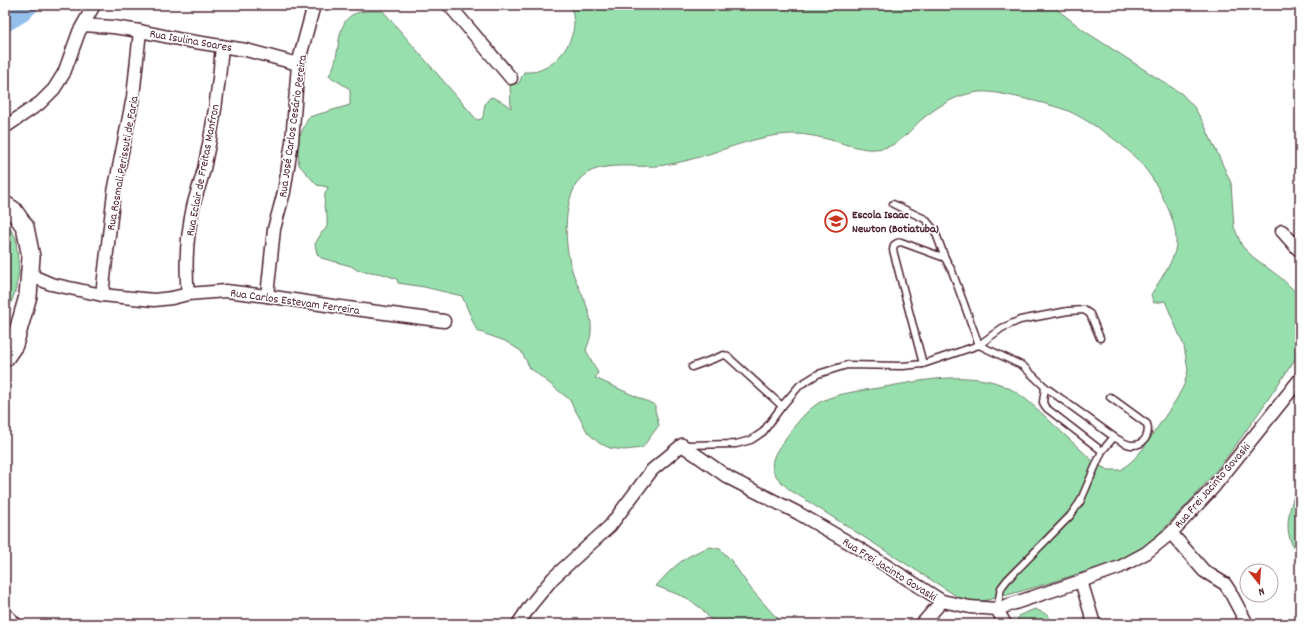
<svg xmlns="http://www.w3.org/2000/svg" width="1305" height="629" viewBox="0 0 1305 629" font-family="Dekko,sans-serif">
	<rect width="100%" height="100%" fill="#fff"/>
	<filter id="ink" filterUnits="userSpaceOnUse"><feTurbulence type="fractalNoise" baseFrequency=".025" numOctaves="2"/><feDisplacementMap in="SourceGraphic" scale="8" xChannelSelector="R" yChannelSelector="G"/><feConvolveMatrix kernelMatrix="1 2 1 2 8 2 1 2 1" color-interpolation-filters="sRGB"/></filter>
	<g filter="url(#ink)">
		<g fill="#97e0ae" stroke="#70806c">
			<path d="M571,5h485l-1,3 31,24 96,62 12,13 9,15 28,61 3,44 8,19 11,11 28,21 19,18v58l-2,1c-38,56 -74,112 -122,161 -11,11 -22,24 -35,33 -21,13 -47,20 -70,27 -34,11 -68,21 -102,28l-179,-114c-20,-17 -24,-26 -7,-48 11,-15 22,-32 39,-41 17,-8 38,-10 56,-13 38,-6 78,-16 116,-6 24,7 41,25 59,42 14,13 28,26 42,39l13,7h13l11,-9 11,-12 33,-49 8,-15 4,-15 -4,-24 -19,-45 -11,2 -3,-8c9,-16 23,-33 25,-50 1,-15 -5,-32 -12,-45 -15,-34 -39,-55 -69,-74 -10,-6 -19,-12 -29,-16 -15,-5 -30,-9 -45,-12 -14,-3 -28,-7 -42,-6 -22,2 -41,14 -58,28 -15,14 -23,28 -46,29 -9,1 -18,-2 -27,-4 -17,-5 -33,-10 -51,-11 -47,-1 -93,28 -141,32 -23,2 -64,-7 -79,17 -14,22 -13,62 -5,87 6,20 21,40 19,62 0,6 -3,12 -5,18l12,23 -3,5 60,27v5l4,15 -17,23 -18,2 -14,-2 -11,-5 -11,-10 -19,-34 -39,-31 -9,-17 -16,-10 -28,-10 -15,-35 -38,-9 -26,-4 -1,-4 -14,-5 -26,-4 -6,-4 -30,-8 -4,-4 -2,-10 7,-12 3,-2 2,-4v-12l-3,-7 1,-13 3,-7 -11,-2 -18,-20 -2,-24 12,-24 41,-12v-16l-21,-13c2,-5 5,-9 6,-14 4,-14 3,-39 17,-47 9,-5 21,-4 31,-4l94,109 5,-1c4,-10 -1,-14 9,-22 8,2 13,6 20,11l-1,-24 9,-1 5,-11c4,0 9,0 13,-1 19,-5 36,-27 37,-47 0,-6 -2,-13 -3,-19z"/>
			<polygon points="5,221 16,238 19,272 15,292 5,319"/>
			<path d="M1300,480v76c-21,-22 -10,-51 0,-76z"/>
			<path d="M710,547l10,2 10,10 21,30 23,26 11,9h-71l-12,-15 -15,-11 -31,-12c17,-19 29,-31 54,-39z"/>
			<polygon points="1035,609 1048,615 1053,624 1015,624 1020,615"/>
		</g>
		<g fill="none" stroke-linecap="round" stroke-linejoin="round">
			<polyline stroke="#92bfec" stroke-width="18" points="5,23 22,13 30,5"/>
			<g stroke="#4a1f2b" stroke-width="9">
				<g id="service">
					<polyline points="893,204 925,219 935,231 945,258"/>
					<polyline points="923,364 893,250 894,245 897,243 901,242 945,258 952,271 979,345 1023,366 1045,387 1114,437"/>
					<polyline points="692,367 724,355 727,356 782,406"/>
					<polyline points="1045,387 1043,402 1045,407 1102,451"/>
					<polyline points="686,445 736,444 751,440 763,432 782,406 800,385 818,374 847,365 903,366 923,364 979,345 1002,328 1020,320 1068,311 1084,310 1090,314 1100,338"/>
					<path d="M997,609l4,-21 6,-8 63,-64 10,-14 22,-51 12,-14c5,3 11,7 17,8 13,1 19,-10 16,-21l-37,-27"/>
				</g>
			</g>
			<g stroke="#4a1f2b" stroke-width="15">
				<g id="minor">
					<polyline points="449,5 511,78"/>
					<polyline points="83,25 113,27 140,31 183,40 246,50 298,64"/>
					<polyline points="5,127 40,103 54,89 64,73 79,32 94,5"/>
					<polyline points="1282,231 1298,249 1300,250"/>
					<polyline points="30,275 51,284 102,295 122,297 154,300 172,298 188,294 226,291 267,296 333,306 444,321"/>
					<path d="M188,294c-3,-28 -1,-59 5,-87 3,-13 8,-25 11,-38 9,-41 15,-82 18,-123"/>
					<polyline points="102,295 114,192 133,97 140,31"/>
					<polyline points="267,296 274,229 284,192 292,142 298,64 314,5"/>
					<polyline points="1171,533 1204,571 1225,584 1229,590 1247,624"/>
					<polyline points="1081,581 1094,624"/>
					<polyline points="997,609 1005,624"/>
					<polyline points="518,624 530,606 553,578 610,526 652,470 682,445 729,478 798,513 860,549 942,601 970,607 997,609 1081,581 1120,567 1146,553 1171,533 1212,489 1300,379"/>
					<polyline points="922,624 942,601"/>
				</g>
			</g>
			<g stroke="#4a1f2b" stroke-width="20">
				<g id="secondary">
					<polyline points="5,205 13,210 25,227 31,257 28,296 14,345 5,358"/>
					<polyline points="5,617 12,624"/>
				</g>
			</g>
			<use href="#service" stroke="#fff" stroke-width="6"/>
			<use href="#minor" stroke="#fff" stroke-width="12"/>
			<use href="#secondary" stroke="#fff" stroke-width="17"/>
		</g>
	</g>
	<defs>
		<g id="school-ring" transform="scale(1.15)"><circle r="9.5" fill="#fff" stroke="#c8321e" stroke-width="1.5"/><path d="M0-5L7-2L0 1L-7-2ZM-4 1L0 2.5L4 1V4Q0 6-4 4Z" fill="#c8321e"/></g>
	</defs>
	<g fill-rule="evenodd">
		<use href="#school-ring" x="836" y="221"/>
	</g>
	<g text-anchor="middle" stroke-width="3" stroke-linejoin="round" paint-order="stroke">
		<g font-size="12" fill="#4a1f2b" stroke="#fff">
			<text transform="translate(191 40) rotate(10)" y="4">Rua Isulina Soares</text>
			<text transform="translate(292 126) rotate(-82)" y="4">Rua José Carlos Cesário Pereira</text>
			<text transform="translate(122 163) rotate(-80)" y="4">Rua Rosmali Perissuti de Faria</text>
			<text transform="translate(202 170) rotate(-79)" y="4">Rua Eclair de Freitas Manfron</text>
			<text transform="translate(295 301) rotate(8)" y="4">Rua Carlos Estevam Ferreira</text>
			<text transform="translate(1212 485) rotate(-49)" y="4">Rua Frei Jacinto Govaski</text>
			<text transform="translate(890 569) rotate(32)" y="4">Rua Frei Jacinto Govaski</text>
		</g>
		<g font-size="12" font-weight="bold" fill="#4a1f2b" stroke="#fff" text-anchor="start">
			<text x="852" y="218">Escola Isaac<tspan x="852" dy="14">Newton (Botiatuba)</tspan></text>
		</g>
	</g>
	<rect width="1305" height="629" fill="none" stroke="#fff" stroke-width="20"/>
	<rect x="10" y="10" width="1285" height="609" fill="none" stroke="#4a1f2b" stroke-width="1.5" filter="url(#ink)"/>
	<g transform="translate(1259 583) rotate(163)"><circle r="19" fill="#ffffff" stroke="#b7a5aa"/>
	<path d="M0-3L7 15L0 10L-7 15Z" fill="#c8321e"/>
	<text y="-6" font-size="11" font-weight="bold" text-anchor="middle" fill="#4a1f2b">N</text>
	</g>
</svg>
